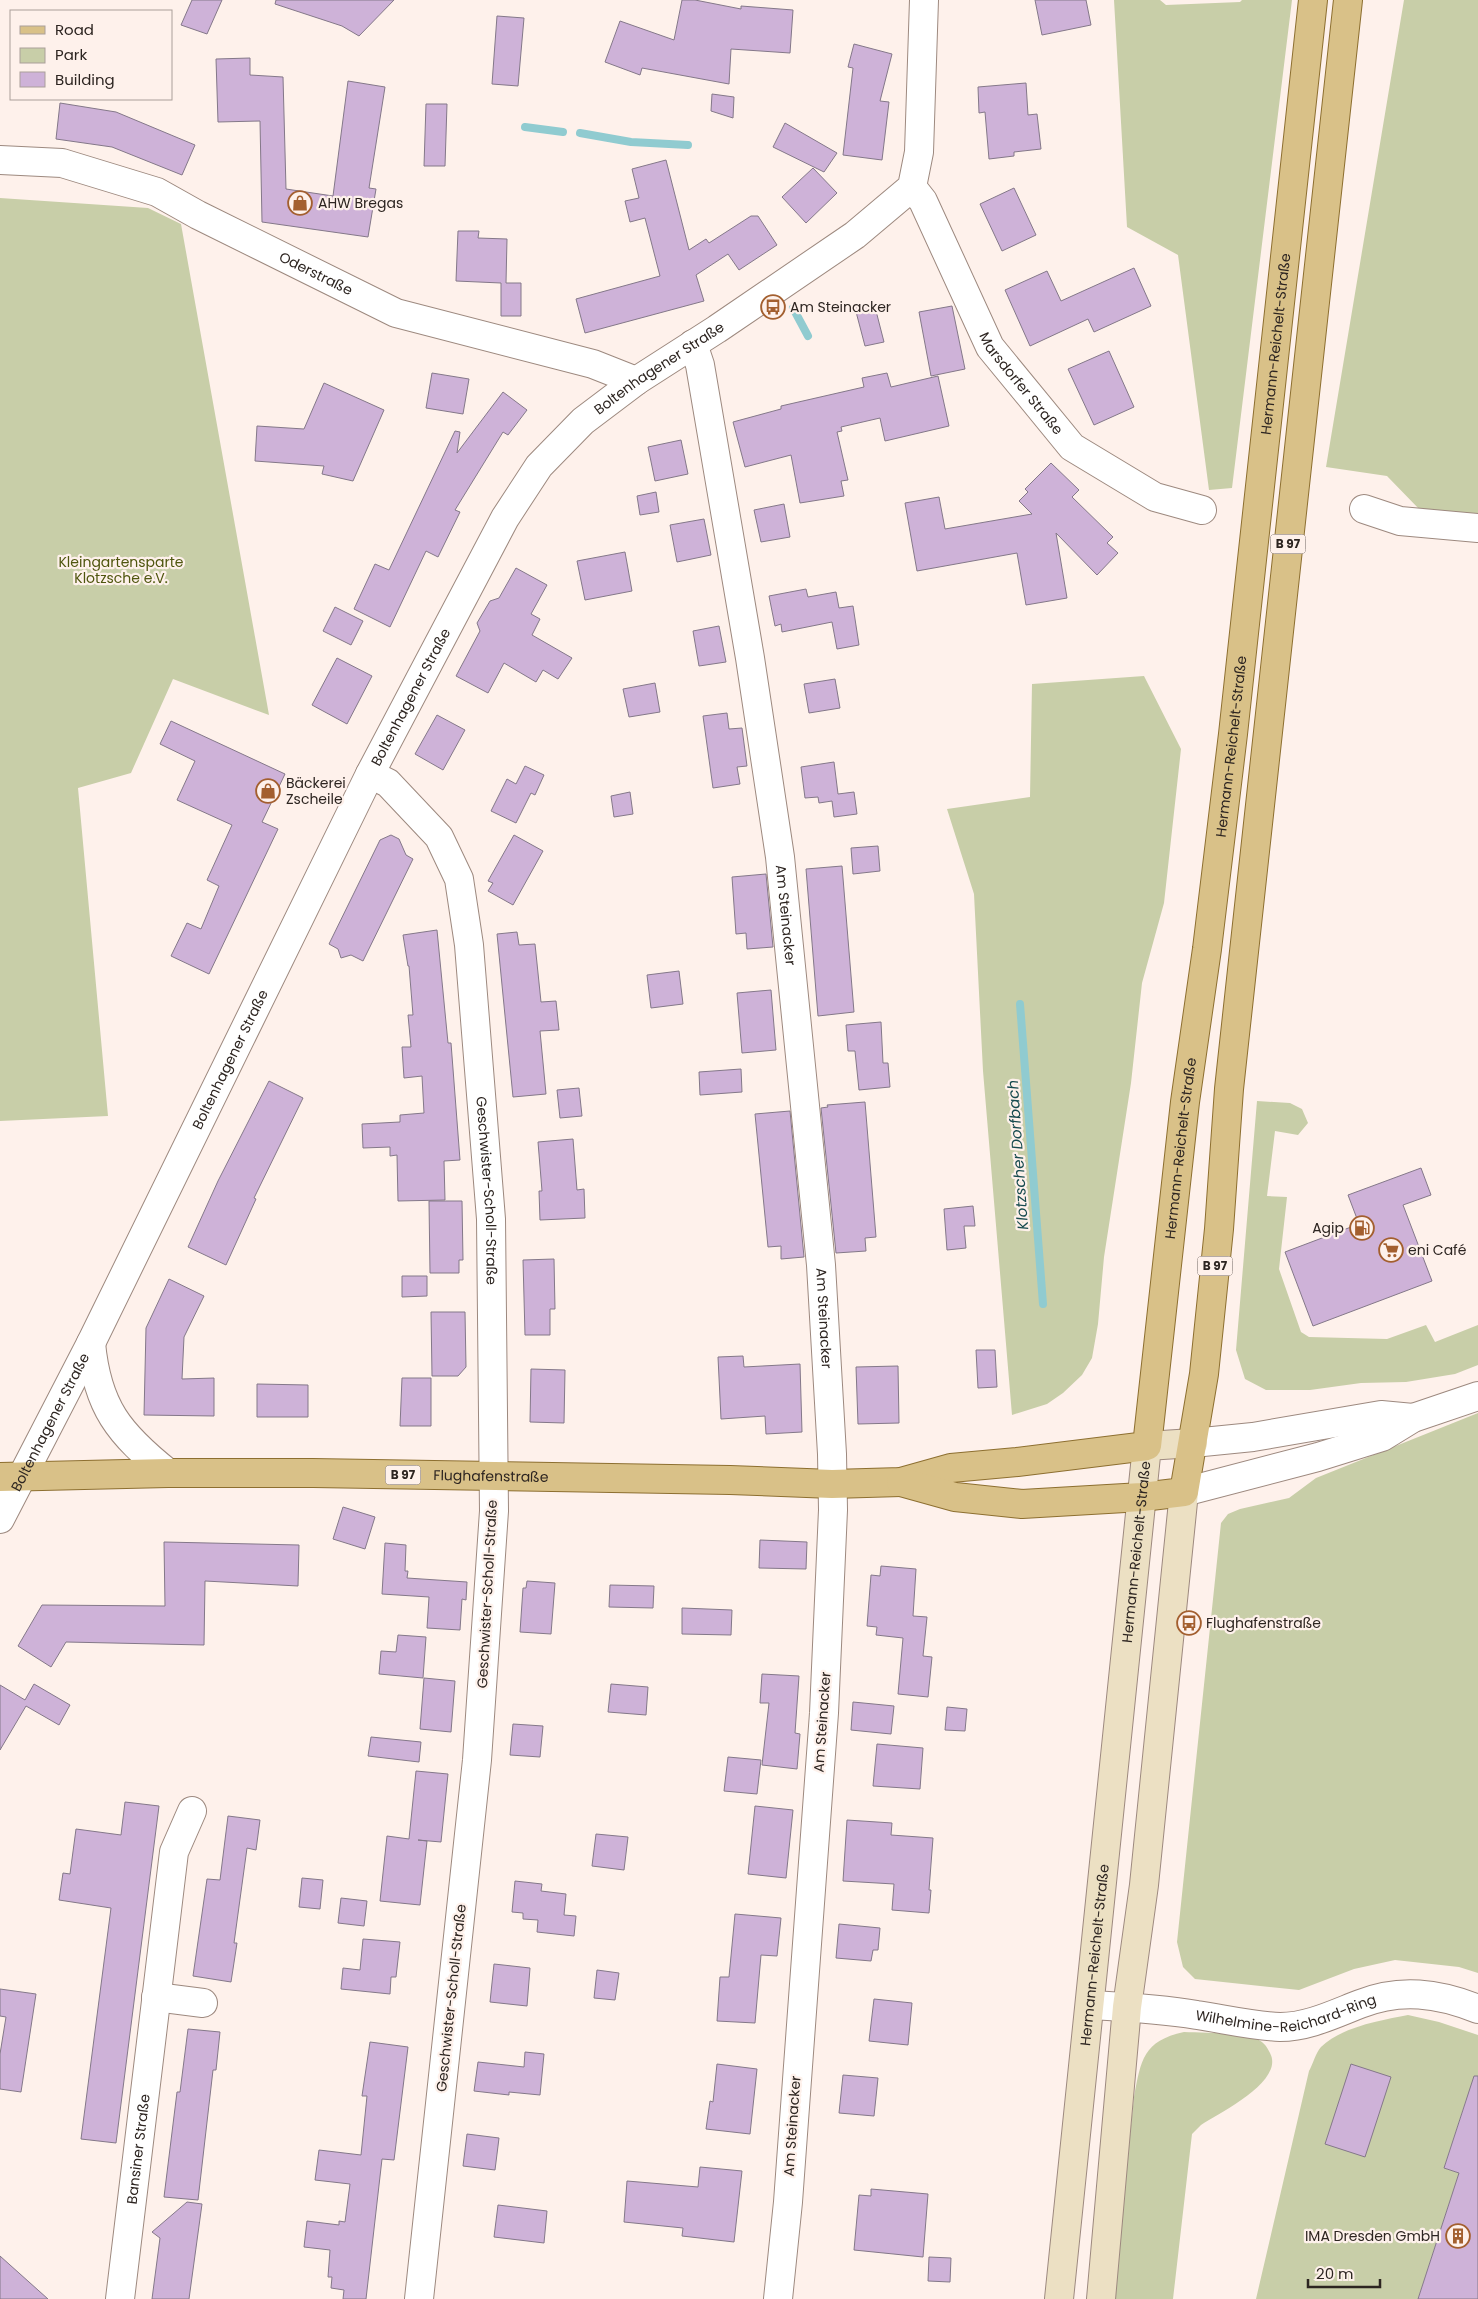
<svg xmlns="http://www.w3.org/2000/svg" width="1478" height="2299" viewBox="0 0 1478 2299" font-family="Poppins,sans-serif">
	<rect width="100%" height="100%" fill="#fef1eb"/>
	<g fill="#c8cea8">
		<polygon points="1114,0 1160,0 1166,5 1240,2 1242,0 1292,0 1232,488 1209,490 1178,255 1127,227"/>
		<polygon points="1404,0 1478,0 1478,515 1421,511 1387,476 1326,467"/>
		<polygon points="0,198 148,208 181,224 269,715 173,679 131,773 78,788 108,1116 0,1121"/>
		<polygon points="1144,676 1181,749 1164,903 1142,983 1131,1083 1104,1257 1098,1324 1092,1358 1082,1375 1063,1393 1047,1404 1012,1415 983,1071 974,894 947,809 1030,797 1032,684"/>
		<polygon points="1257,1101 1290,1103 1302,1109 1308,1123 1298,1135 1275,1131 1267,1196 1287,1197 1279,1269 1301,1332 1309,1337 1387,1339 1426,1325 1435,1342 1478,1325 1478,1365 1455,1374 1406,1382 1361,1383 1310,1390 1266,1390 1245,1379 1236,1350"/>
		<polygon points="1478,1413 1478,1973 1459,1967 1395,1960 1354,1969 1299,1990 1195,1979 1183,1967 1177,1942 1221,1523 1228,1514 1240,1509 1289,1498 1316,1478"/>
		<path d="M1408,2015l31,7 39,13v69l-12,-4 -22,68 15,5 -41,126h-162l53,-228c4,-7 7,-19 12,-24 20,-20 61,-27 87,-32z"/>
		<path d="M1184,2032c19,1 54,0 70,6 9,3 12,7 16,15 15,28 -50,60 -69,72l-9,9 -19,165h-60l21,-202c7,-37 9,-56 50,-65z"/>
	</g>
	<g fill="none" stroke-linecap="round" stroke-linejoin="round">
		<g stroke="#90cbd0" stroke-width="8">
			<polyline points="525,127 563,132"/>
			<polyline points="580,133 631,142 688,145"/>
			<polyline points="793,308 808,336"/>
			<polyline points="1020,1004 1043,1304"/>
		</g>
	</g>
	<g fill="#ceb2d8" stroke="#847889">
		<polygon points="192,0 222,0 207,34 181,25"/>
		<polygon points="276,0 394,0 359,36 342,26 275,4"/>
		<polygon points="682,0 695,0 741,9 741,6 793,10 790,53 731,49 729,84 642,68 640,75 605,62 620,21 674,40"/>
		<polygon points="1035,0 1086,0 1091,25 1042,35"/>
		<polygon points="497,16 524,18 518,86 492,84"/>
		<polygon points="854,44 892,54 880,101 889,102 882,160 843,155 853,68 848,67"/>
		<polygon points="250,58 250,75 283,77 286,189 333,196 348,81 385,87 369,188 376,189 368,237 262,222 260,121 218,122 216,59"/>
		<polygon points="1026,83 1028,115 1037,114 1041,149 1014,152 1014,156 989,159 985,112 979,113 978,87"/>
		<polygon points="712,94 734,97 733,118 711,111"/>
		<polygon points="60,103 116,112 195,145 182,175 112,147 56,139"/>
		<polygon points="426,104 447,104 445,166 424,166"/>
		<polygon points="785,123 837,153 824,172 773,147"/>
		<polygon points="666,160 689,250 706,239 709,243 751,216 758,216 777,245 739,270 728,254 696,275 704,301 585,333 576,299 660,276 645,218 630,222 625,201 639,198 632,169"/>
		<polygon points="813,168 837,193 806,223 782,197"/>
		<polygon points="1014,188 1036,235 1002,251 980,204"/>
		<polygon points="458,231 479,231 478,238 507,239 506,283 521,283 521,316 501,316 501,283 456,281"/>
		<polygon points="1134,268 1151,306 1094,332 1088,319 1030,346 1005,290 1047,271 1061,301"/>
		<polygon points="874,303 884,342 865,346 855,308"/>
		<polygon points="952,306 965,369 931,376 919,312"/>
		<polygon points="1109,351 1134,407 1094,425 1068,369"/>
		<polygon points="432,373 469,379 463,414 426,408"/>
		<polygon points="887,373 891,387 938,376 949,426 885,441 880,418 841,427 842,431 837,432 848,480 841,481 844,496 800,503 791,455 745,467 733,422 781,409 781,406 864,387 862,378"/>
		<polygon points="324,383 384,410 353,481 322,474 324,466 255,461 257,426 304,429"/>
		<polygon points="503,392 527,410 508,435 503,432 455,510 460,512 438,557 426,551 390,627 354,609 375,564 389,570 455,431 460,432 457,453"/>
		<polygon points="681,440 688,474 655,481 648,447"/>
		<polygon points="1051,463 1079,490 1072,497 1113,537 1107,543 1118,553 1097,575 1056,533 1067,598 1026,605 1017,553 917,571 905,503 939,497 945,529 1032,514 1019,501 1028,492 1025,489"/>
		<polygon points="656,492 659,512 640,515 637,496"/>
		<polygon points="784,504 790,537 761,542 754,510"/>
		<polygon points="704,519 711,555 677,562 670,525"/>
		<polygon points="625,552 632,591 585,600 577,561"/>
		<polygon points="516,568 547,585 531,614 540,619 532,635 572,658 558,679 543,670 536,682 504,663 488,693 456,676 480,631 477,623 490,601 499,598"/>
		<polygon points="806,589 808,597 836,592 839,608 853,606 859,645 837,649 832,622 782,632 781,624 775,626 769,596"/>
		<polygon points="335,607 363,621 351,645 323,631"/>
		<polygon points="719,626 726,662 699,666 693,631"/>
		<polygon points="337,658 372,676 347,724 312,705"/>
		<polygon points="835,679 840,708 809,713 804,684"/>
		<polygon points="655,683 660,712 629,717 623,689"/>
		<polygon points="727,713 729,729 742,728 747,766 737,767 740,784 713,788 703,716"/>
		<polygon points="437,715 465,730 443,770 415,754"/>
		<polygon points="171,721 285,774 262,822 278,829 209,974 171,956 187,923 201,929 219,886 207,880 232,825 177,800 195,761 160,744"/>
		<polygon points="834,762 838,794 854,792 857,814 834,817 832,801 819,803 818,797 805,798 801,767"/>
		<polygon points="525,766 544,775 535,795 531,793 516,823 491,811 507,779 516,784"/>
		<polygon points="630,792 633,814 614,817 611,796"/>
		<polygon points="391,835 399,839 406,855 413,859 363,961 351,955 341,958 338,949 329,944 380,840"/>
		<polygon points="514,835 543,851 513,905 488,891 493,883 488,881"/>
		<polygon points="878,846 880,871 853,874 851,848"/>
		<polygon points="842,866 854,1012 818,1016 806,869"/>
		<polygon points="766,874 773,947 747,949 746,933 736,934 732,877"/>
		<polygon points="437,930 448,1043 451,1043 460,1160 444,1161 445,1200 398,1201 397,1155 390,1156 390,1147 363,1148 362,1124 400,1122 400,1115 424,1113 422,1076 404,1078 402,1047 411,1047 408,1015 413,1015 409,966 408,966 403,935"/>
		<polygon points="517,932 519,945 535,944 541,1002 556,1001 559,1030 540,1031 546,1094 513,1097 497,934"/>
		<polygon points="679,971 683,1004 651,1008 647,975"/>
		<polygon points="771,990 776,1050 742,1053 737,993"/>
		<polygon points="881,1022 883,1063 888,1063 890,1087 859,1090 855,1051 848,1051 846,1025"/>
		<polygon points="741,1069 742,1092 700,1095 699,1072"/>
		<polygon points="269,1081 303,1098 254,1198 256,1199 226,1265 188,1247 218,1181"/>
		<polygon points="579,1088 582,1116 560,1118 557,1090"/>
		<polygon points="865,1102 876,1237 865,1238 866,1251 836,1253 821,1108 828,1107 827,1105"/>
		<polygon points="790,1111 804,1257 781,1259 781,1246 768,1247 755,1114"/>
		<polygon points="573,1139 577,1190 584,1189 585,1218 540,1220 539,1191 542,1191 538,1142"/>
		<polygon points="1421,1168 1431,1195 1403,1205 1432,1281 1313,1326 1285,1252 1359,1224 1348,1195"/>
		<polygon points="429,1201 462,1201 463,1260 459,1260 459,1273 430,1273"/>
		<polygon points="973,1206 975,1226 964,1226 966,1248 947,1250 944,1209"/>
		<polygon points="554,1259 555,1309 550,1309 550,1335 525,1335 523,1260"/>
		<polygon points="402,1276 427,1276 427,1296 402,1297"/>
		<polygon points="169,1279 204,1296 184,1337 182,1379 214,1378 214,1416 144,1415 146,1328"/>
		<polygon points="431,1312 465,1312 466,1367 458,1376 432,1376"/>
		<polygon points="976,1350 995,1350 997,1387 978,1388"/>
		<polygon points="743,1356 744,1367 800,1364 802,1432 766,1434 765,1416 721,1419 718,1357"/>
		<polygon points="898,1366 899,1423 858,1424 856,1367"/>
		<polygon points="531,1369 565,1370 564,1423 530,1422"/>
		<polygon points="402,1378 431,1378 431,1426 400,1426"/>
		<polygon points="257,1384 308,1385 308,1417 257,1417"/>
		<polygon points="343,1507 375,1517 365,1549 333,1539"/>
		<polygon points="760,1540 807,1542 806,1569 759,1568"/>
		<polygon points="164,1542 299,1545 298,1586 205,1581 204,1645 66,1642 51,1667 18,1646 42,1605 165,1606"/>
		<polygon points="385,1543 406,1545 405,1571 408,1571 407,1578 467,1582 466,1600 462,1599 460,1630 427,1628 429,1597 382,1594"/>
		<polygon points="881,1566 916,1569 913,1616 927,1617 923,1656 932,1657 928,1697 898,1694 903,1638 876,1635 877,1627 867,1626 871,1575 880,1576"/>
		<polygon points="527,1581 555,1583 551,1634 520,1632 523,1588 526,1588"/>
		<polygon points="610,1585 654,1586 653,1608 609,1607"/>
		<polygon points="682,1608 732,1610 731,1635 682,1634"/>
		<polygon points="398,1635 426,1637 423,1678 379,1674 381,1651 396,1652"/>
		<polygon points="762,1674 799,1676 795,1733 800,1734 797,1769 762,1765 769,1703 760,1703"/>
		<polygon points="424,1678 455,1681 451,1732 420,1729"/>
		<polygon points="34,1684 70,1705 59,1725 26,1706 0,1750 0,1685 25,1700"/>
		<polygon points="611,1684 648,1687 646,1715 608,1712"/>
		<polygon points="853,1702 894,1706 891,1734 851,1730"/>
		<polygon points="947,1707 967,1709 965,1731 945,1730"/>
		<polygon points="513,1724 543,1726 540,1757 510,1755"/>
		<polygon points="371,1737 421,1742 419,1762 368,1756"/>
		<polygon points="877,1744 923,1748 920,1789 873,1786"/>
		<polygon points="728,1757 761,1760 757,1794 724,1791"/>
		<polygon points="416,1771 448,1774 441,1842 418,1840 427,1841 420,1905 380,1901 387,1836 409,1839"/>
		<polygon points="125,1802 159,1806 116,2143 81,2139 111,1908 59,1900 63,1873 70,1874 76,1829 121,1835"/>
		<polygon points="755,1806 793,1810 786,1878 748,1874"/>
		<polygon points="228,1816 260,1820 256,1850 247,1848 234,1943 237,1943 231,1982 193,1976 207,1879 220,1880"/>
		<polygon points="847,1820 892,1823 891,1835 933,1838 929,1890 931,1890 929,1913 892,1910 894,1884 843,1881"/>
		<polygon points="596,1834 628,1837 624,1870 592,1866"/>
		<polygon points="302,1878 323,1880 320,1909 299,1907"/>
		<polygon points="515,1881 542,1884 541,1891 566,1894 564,1915 576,1916 574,1936 537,1932 538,1920 523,1919 523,1913 512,1912"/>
		<polygon points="341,1898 367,1901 364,1926 338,1923"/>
		<polygon points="735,1914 781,1918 777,1956 761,1955 755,2023 717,2021 720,1977 729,1977"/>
		<polygon points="839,1924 880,1928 878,1950 873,1950 871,1961 836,1958"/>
		<polygon points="363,1939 400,1942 396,1977 391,1977 390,1994 341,1989 343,1968 360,1970"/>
		<polygon points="494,1964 530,1968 527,2006 490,2002"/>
		<polygon points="597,1970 619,1973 615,2000 594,1998"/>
		<polygon points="0,1989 36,1994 21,2092 0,2089 0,2054 6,2017 0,2016"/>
		<polygon points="874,1999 912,2003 908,2045 869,2041"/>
		<polygon points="188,2029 220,2032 216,2070 213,2070 198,2200 164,2197 177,2092 180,2092"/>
		<polygon points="370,2042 408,2047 394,2160 382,2159 366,2299 343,2299 344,2290 331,2288 332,2277 328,2277 330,2250 304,2247 307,2221 339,2225 339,2221 345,2222 350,2184 315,2180 319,2150 361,2155 367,2096 362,2096"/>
		<polygon points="525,2052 544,2054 540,2095 509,2092 509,2095 474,2091 478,2062 524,2067"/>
		<polygon points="717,2064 757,2069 750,2134 706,2129 710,2101 713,2102"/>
		<polygon points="1351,2064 1391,2077 1365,2157 1325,2144"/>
		<polygon points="843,2075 878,2078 874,2116 839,2113"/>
		<polygon points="1474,2076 1478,2076 1478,2299 1418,2299 1459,2173 1444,2168"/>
		<polygon points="467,2134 499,2138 495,2170 463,2166"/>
		<polygon points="700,2167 742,2171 734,2242 682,2236 683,2228 624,2222 627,2181 698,2187"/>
		<polygon points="871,2189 928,2194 923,2257 854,2250 859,2195 871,2196"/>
		<polygon points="187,2202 202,2204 189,2299 152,2299 160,2238 152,2232"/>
		<polygon points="498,2205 547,2211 544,2243 494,2237"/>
		<polygon points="0,2256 48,2299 0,2299"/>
		<polygon points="929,2257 951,2258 950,2282 928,2281"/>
	</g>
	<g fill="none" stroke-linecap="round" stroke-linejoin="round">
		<g stroke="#9d897f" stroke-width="30">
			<g id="minor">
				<path id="s1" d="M0,160l62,3 95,29 41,23 198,98 197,51 43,17"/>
				<path id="s2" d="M912,187l11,14 67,146 82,100 83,50 47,13"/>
				<path id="s3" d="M693,344l7,21 50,293 30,199 41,408 11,189 1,56 -9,203 -36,489 -10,97"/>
				<polyline points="1364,509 1400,521 1478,528"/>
				<path id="s4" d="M370,774l18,9 51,54 20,42 10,66 22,274 3,292 -17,249 -58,539"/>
				<polyline points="1193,1443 1253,1437 1381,1415 1413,1418"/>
				<polyline points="1184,1492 1318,1457 1382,1437 1413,1418 1478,1396"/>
				<polyline points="156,1997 203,2003"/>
				<path id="s5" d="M1091,2005c36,2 71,4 106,10 27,4 56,11 83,12 28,0 54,-13 80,-23 40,-16 78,-11 118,5"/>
				<path id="s6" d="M120,2299l54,-447 18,-41"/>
			</g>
		</g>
		<g stroke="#9d897f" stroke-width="30">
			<g id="tertiary">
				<path d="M91,1343c6,64 28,91 77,130"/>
				<path id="s7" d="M0,1519l91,-176 279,-569 135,-256 34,-52 44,-45 53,-40 81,-52 138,-94 57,-48 7,-35 5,-152"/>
			</g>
		</g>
		<g stroke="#9d897f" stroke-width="30">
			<g id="secondary">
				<path id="s8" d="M1059,2299l88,-853 46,-3"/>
				<polyline points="1101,2299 1127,2007 1144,1885 1184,1492"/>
			</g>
		</g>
		<g stroke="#8d6f30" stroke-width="30">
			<g id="primary">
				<path id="s9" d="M0,1477l168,-4h145l417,7 102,4 69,-2 50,-14 66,-6 130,-16 38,-344 22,-153 26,-215 80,-734"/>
				<polyline points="901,1482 955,1497 1022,1504 1142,1497 1184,1492 1204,1374 1219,1229 1229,1089 1348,0"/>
			</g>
		</g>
		<use href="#minor" stroke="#fff" stroke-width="28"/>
		<use href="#tertiary" stroke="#fff" stroke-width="28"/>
		<use href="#secondary" stroke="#ece0c3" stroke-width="28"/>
		<use href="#primary" stroke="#d9c188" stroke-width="28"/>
	</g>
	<defs>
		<g id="shop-ring" transform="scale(1.25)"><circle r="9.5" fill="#fef1eb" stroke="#a35f2f" stroke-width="1.5"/><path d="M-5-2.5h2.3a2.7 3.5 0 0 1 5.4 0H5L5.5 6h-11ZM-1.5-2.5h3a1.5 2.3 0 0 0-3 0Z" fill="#a35f2f"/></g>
		<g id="bus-ring" transform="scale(1.25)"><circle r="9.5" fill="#fef1eb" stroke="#a35f2f" stroke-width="1.5"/><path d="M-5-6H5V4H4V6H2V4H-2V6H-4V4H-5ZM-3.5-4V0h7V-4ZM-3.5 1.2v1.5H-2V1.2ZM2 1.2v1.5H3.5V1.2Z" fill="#a35f2f"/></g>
		<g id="fuel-ring" transform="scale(1.25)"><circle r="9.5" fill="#fef1eb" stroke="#a35f2f" stroke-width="1.5"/><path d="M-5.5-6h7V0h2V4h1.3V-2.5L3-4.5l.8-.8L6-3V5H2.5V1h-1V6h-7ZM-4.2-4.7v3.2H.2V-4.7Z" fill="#a35f2f"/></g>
		<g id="supermarket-ring" transform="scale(1.25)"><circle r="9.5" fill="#fef1eb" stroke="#a35f2f" stroke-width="1.5"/><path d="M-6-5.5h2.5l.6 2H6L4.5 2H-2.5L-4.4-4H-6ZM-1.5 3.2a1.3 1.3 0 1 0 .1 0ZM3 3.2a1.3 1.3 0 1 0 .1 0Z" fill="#a35f2f"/></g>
		<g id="building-ring" transform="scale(1.25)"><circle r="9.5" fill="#fef1eb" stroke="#a35f2f" stroke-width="1.5"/><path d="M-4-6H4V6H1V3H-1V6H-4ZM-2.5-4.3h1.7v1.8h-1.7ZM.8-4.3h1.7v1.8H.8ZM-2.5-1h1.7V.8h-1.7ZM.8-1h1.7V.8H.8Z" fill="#a35f2f"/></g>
	</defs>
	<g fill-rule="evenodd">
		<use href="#shop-ring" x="300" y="203"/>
		<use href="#bus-ring" x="773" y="307"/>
		<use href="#shop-ring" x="268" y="791"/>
		<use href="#fuel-ring" x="1362" y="1228"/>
		<use href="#supermarket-ring" x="1391" y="1250"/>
		<use href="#bus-ring" x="1189" y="1623"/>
		<use href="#building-ring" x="1458" y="2236"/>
	</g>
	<g text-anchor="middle" stroke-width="4.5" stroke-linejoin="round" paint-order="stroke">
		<g fill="#fef1eb" stroke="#6c625e" stroke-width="1">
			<rect x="1270.5" y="534.5" width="35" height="19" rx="4"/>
			<rect x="1197.5" y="1256.5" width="35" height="19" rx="4"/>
			<rect x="385.5" y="1465.5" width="35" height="19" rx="4"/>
		</g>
		<g font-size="12" font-weight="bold" fill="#2d2521">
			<text x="1288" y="548">B 97</text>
			<text x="1215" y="1270">B 97</text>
			<text x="403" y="1479">B 97</text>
		</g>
		<g font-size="14" fill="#2d2521" stroke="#fef1eb" text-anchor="start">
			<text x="318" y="208">AHW Bregas</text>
			<text x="790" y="312">Am Steinacker</text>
			<text x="286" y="788">Bäckerei<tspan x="286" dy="16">Zscheile</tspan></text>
			<text x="1344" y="1233" text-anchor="end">Agip</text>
			<text x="1408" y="1255">eni Café</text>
			<text x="1206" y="1628">Flughafenstraße</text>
			<text x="1440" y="2241" text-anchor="end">IMA Dresden GmbH</text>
		</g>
		<g font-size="14" fill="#2d2521" stroke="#fef1eb">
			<text dy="5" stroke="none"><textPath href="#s1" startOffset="340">Oderstraße</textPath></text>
			<text dy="5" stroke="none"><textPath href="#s9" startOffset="2260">Hermann-Reichelt-Straße</textPath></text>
			<text dy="5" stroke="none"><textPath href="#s7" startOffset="1339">Boltenhagener Straße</textPath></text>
			<text dy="5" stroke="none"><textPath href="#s2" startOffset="226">Marsdorfer Straße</textPath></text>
			<text dy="5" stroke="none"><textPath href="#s7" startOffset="919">Boltenhagener Straße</textPath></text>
			<text dy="5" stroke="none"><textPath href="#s9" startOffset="1855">Hermann-Reichelt-Straße</textPath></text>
			<text dy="5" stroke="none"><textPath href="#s3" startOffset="579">Am Steinacker</textPath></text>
			<text dy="5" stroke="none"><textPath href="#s7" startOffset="514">Boltenhagener Straße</textPath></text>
			<text dy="5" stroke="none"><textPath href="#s9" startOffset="1450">Hermann-Reichelt-Straße</textPath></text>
			<text dy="5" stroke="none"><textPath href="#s4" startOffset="454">Geschwister-Scholl-Straße</textPath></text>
			<text dy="5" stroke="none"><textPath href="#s3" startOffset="984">Am Steinacker</textPath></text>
			<text dy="5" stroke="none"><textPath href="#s7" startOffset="109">Boltenhagener Straße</textPath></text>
			<text dy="5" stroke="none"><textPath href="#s9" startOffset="491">Flughafenstraße</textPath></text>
			<text dy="5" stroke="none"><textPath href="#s8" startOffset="751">Hermann-Reichelt-Straße</textPath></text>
			<text transform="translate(487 1594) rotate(-87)" y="5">Geschwister-Scholl-Straße</text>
			<text transform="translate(822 1722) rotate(-86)" y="5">Am Steinacker</text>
			<text dy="5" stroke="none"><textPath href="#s8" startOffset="346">Hermann-Reichelt-Straße</textPath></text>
			<text transform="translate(451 1998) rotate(-84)" y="5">Geschwister-Scholl-Straße</text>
			<text dy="5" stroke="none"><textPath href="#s5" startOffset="198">Wilhelmine-Reichard-Ring</textPath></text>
			<text transform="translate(792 2126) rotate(-86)" y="5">Am Steinacker</text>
			<text dy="5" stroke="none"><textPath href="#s6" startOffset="151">Bansiner Straße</textPath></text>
		</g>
		<g font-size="14" fill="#4f560e" stroke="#fef1eb">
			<text x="121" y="567">Kleingartensparte<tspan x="121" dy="16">Klotzsche e.V.</tspan></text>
		</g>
		<g font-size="15" font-style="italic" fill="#174b4f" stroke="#fef1eb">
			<text transform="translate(1018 1155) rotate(-94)" y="5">Klotzscher Dorfbach</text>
		</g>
	</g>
	<rect x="10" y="10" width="162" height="90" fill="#fef1eb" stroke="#aa9f9a"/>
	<rect x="20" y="26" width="25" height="8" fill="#d9c188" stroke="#aa9f9a"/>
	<text x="55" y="35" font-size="15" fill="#2d2521">Road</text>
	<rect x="20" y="48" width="25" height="15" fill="#c8cea8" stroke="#aa9f9a"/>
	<text x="55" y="60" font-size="15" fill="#2d2521">Park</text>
	<rect x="20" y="72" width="25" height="15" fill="#ceb2d8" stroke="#aa9f9a"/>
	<text x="55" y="85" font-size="15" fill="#2d2521">Building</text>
	<path d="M1308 2279v8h72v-8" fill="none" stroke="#2d2521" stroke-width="2.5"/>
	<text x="1316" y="2279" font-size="15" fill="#2d2521" stroke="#fef1eb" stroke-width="4" paint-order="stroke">20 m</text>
</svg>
